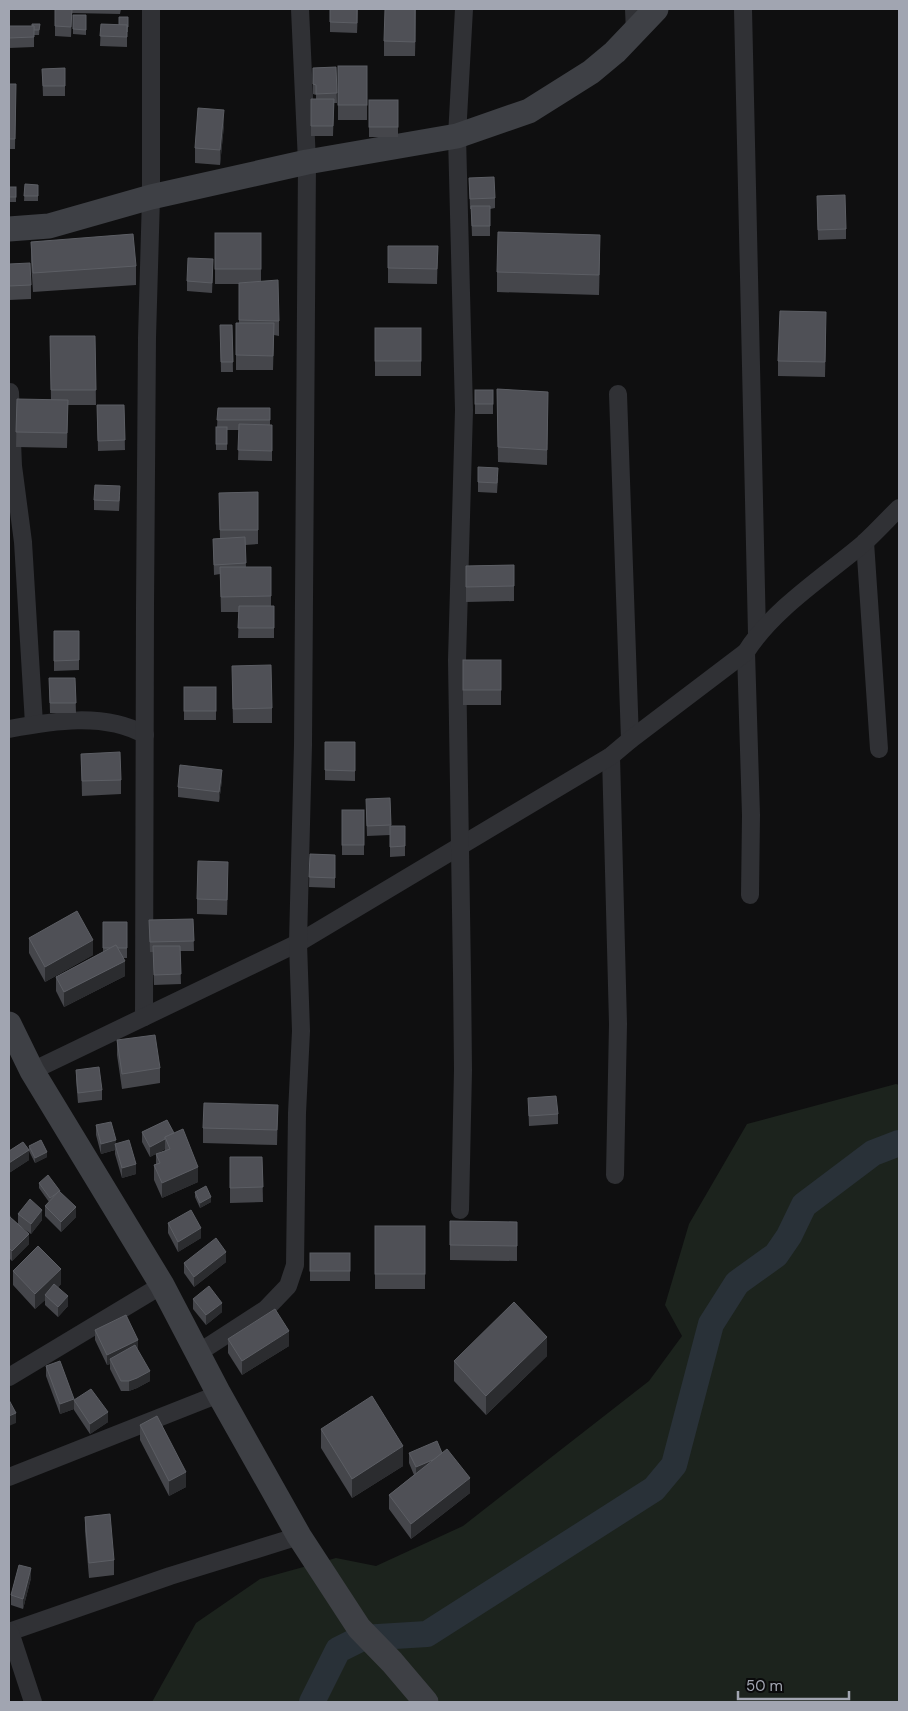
<svg xmlns="http://www.w3.org/2000/svg" width="908" height="1711" viewBox="0 0 908 1711" font-family="'DM Sans',sans-serif">
	<rect width="100%" height="100%" fill="#0f0f10"/>
	<polygon fill="#1c231d" points="896,1084 899,1085 899,1702 152,1702 196,1623 260,1579 336,1558 376,1566 463,1526 649,1381 682,1336 665,1305 689,1224 747,1124"/>
	<g fill="none" stroke-linecap="round" stroke-linejoin="round">
		<polyline stroke="#293138" stroke-width="26" points="312,1702 338,1650 362,1638 427,1634 654,1489 674,1465 711,1324 737,1283 776,1255 789,1236 804,1205 873,1153 899,1143"/>
		<g stroke="#303135" stroke-width="18">
			<polyline points="634,9 635,33"/>
			<polyline points="743,9 757,634"/>
			<polyline points="10,392 13,466 23,542 34,724"/>
			<polyline points="618,394 630,740"/>
			<polyline points="865,542 879,749"/>
			<polyline points="746,652 751,815 750,895"/>
			<path d="M9,729c43,-8 96,-17 136,6"/>
			<polyline points="611,756 618,1024 615,1175"/>
			<polyline points="144,1017 145,607 147,338 151,197 151,9"/>
			<path d="M32,1071l266,-128 313,-187 19,-16 116,-88c27,-43 79,-76 118,-109 12,-11 23,-23 35,-35"/>
			<polyline points="460,1210 463,1070 462,974 457,660 464,410 457,136 464,9"/>
			<polyline points="198,1353 266,1309 288,1286 295,1265 297,1113 301,1031 298,943 303,745 307,162 300,9"/>
			<polyline points="9,1377 162,1285"/>
			<polyline points="9,1477 219,1394"/>
			<polyline points="9,1632 170,1576 299,1536"/>
			<polyline points="10,1632 33,1702"/>
		</g>
		<g stroke="#3e4045" stroke-width="25">
			<polyline points="9,229 49,226 151,197 307,162 457,136 529,111 564,89 591,72 615,52 656,9"/>
			<polyline points="9,1024 32,1071 162,1285 219,1394 299,1536 359,1628 392,1662 426,1702"/>
		</g>
	</g>
	<g fill="#45464b">
		<polygon points="55,9 121,9 120,14 72,13 71,37 55,36"/>
		<polygon points="330,9 358,9 357,33 330,32"/>
		<polygon points="416,9 415,56 384,56 384,41"/>
		<polygon points="73,15 86,15 86,35 73,34"/>
		<polygon points="128,17 128,32 127,32 127,47 100,46 101,24 119,25"/>
		<polygon points="40,24 39,35 34,35 34,47 9,48 9,26 32,26"/>
		<rect x="338" y="66" width="29" height="54"/>
		<polygon points="336,67 337,103 334,103 333,136 311,136 311,99 316,99 316,95 313,94 313,68"/>
		<polygon points="65,68 65,96 43,96 42,69"/>
		<polygon points="9,84 16,84 15,149 9,149"/>
		<rect x="369" y="100" width="29" height="37"/>
		<polygon points="224,125 220,165 195,163 195,148"/>
		<polygon points="469,178 495,198 495,208 490,209 490,236 472,236 471,209 470,209"/>
		<polygon points="25,184 38,185 38,201 24,201"/>
		<rect x="9" y="187" width="7" height="15"/>
		<polygon points="817,206 846,229 846,239 818,240"/>
		<polygon points="215,233 261,233 261,281 279,321 279,336 274,335 273,370 236,370 236,323 239,323 239,284 215,284"/>
		<polygon points="31,242 136,266 136,285 33,292 31,261"/>
		<polygon points="388,246 438,246 437,284 388,283"/>
		<polygon points="600,254 599,295 497,292 497,272"/>
		<polygon points="9,264 31,285 31,299 9,300"/>
		<polygon points="213,269 212,293 187,291 187,281"/>
		<polygon points="220,325 232,325 233,372 221,372"/>
		<polygon points="826,327 825,377 778,376 778,361"/>
		<rect x="375" y="328" width="46" height="48"/>
		<polygon points="50,336 95,336 96,405 68,405 67,448 16,447 17,399 51,400"/>
		<polygon points="497,389 548,392 547,465 498,462"/>
		<rect x="475" y="390" width="18" height="24"/>
		<polygon points="97,405 124,405 125,450 98,451"/>
		<polygon points="218,408 270,408 270,425 272,425 272,461 238,460 239,430 227,430 227,450 216,450 216,427 217,427"/>
		<polygon points="498,478 497,493 478,492 478,482"/>
		<polygon points="258,492 258,544 245,545 246,567 271,596 271,606 274,606 274,638 238,638 239,612 221,612 220,574 214,575 213,539 220,538 219,493"/>
		<polygon points="120,496 119,511 94,510 94,500"/>
		<polygon points="514,565 514,601 466,602 466,566"/>
		<polygon points="54,631 79,631 79,670 54,671"/>
		<rect x="463" y="660" width="38" height="45"/>
		<polygon points="49,678 75,678 76,713 50,713"/>
		<polygon points="232,681 272,708 272,723 233,723"/>
		<rect x="184" y="687" width="32" height="33"/>
		<polygon points="325,742 355,742 355,781 325,780"/>
		<polygon points="81,754 121,780 121,794 82,796"/>
		<polygon points="222,780 219,802 178,797 178,787"/>
		<polygon points="390,798 391,826 405,826 405,856 390,857 390,835 367,836 366,809"/>
		<rect x="342" y="810" width="22" height="45"/>
		<polygon points="310,854 335,855 335,888 309,887"/>
		<polygon points="228,877 227,915 197,914 197,899"/>
		<polygon points="193,919 194,951 180,951 181,984 154,985 153,952 150,952 149,920"/>
		<polygon points="103,922 127,922 127,958 123,958 125,976 64,1007 56,991 56,977 103,952"/>
		<polygon points="29,938 93,955 45,982 29,953"/>
		<polygon points="117,1040 160,1068 160,1083 122,1089 117,1055"/>
		<polygon points="76,1070 102,1090 102,1100 78,1103 76,1080"/>
		<polygon points="528,1098 558,1114 558,1124 529,1126"/>
		<polygon points="278,1105 277,1145 203,1143 203,1128"/>
		<polygon points="167,1120 198,1182 162,1198 154,1180 154,1165 156,1164 156,1154 165,1151 165,1149 150,1157 142,1142 142,1132"/>
		<polygon points="96,1125 116,1144 136,1174 122,1178 115,1154 115,1150 101,1154 96,1135"/>
		<polygon points="41,1140 47,1152 47,1157 35,1163 29,1151 29,1160 9,1173 9,1151 23,1142 29,1150 29,1146"/>
		<polygon points="262,1157 263,1202 230,1203 230,1158"/>
		<polygon points="39,1183 60,1192 76,1217 61,1232 45,1216 45,1206 49,1202 39,1188"/>
		<polygon points="195,1192 211,1202 200,1208 195,1197"/>
		<polygon points="9,1212 11,1218 18,1224 18,1214 42,1220 31,1234 21,1227 29,1244 12,1261 9,1258"/>
		<polygon points="450,1221 517,1222 517,1261 450,1260"/>
		<polygon points="168,1223 201,1238 178,1252 168,1233"/>
		<rect x="375" y="1226" width="50" height="63"/>
		<rect x="310" y="1253" width="40" height="28"/>
		<polygon points="226,1262 194,1287 184,1273 184,1263"/>
		<polygon points="13,1271 61,1284 58,1287 68,1306 58,1317 45,1305 45,1300 35,1309 13,1285"/>
		<polygon points="193,1299 222,1312 206,1325 193,1309"/>
		<polygon points="95,1330 138,1350 150,1381 137,1388 129,1391 121,1391 110,1369 110,1364 107,1365 95,1340"/>
		<polygon points="228,1339 289,1346 242,1375 228,1353"/>
		<polygon points="547,1356 486,1415 454,1381 454,1361"/>
		<polygon points="46,1366 74,1409 60,1414 46,1376"/>
		<polygon points="74,1400 108,1422 90,1434 74,1410"/>
		<polygon points="140,1425 186,1487 169,1496 140,1440"/>
		<polygon points="321,1429 403,1466 352,1498 321,1448"/>
		<polygon points="409,1453 442,1453 470,1493 411,1539 389,1509 389,1495 414,1475 409,1463"/>
		<polygon points="85,1517 114,1560 114,1575 89,1578 85,1531"/>
		<polygon points="31,1578 23,1609 11,1605 11,1595"/>
	</g>
	<g fill="#2b2c2f">
		<polygon points="224,110 224,125 220,165 220,150"/>
		<polygon points="222,770 222,780 219,802 219,792"/>
		<polygon points="228,862 228,877 227,915 227,900"/>
		<polygon points="93,940 93,955 45,982 45,967"/>
		<polygon points="125,961 125,976 64,1007 64,992"/>
		<polygon points="165,1139 165,1149 150,1157 150,1147"/>
		<polygon points="116,1140 115,1150 101,1154 101,1144"/>
		<polygon points="29,1150 29,1160 9,1173 9,1163"/>
		<polygon points="47,1152 47,1157 35,1163 35,1158"/>
		<polygon points="136,1164 136,1174 122,1178 122,1168"/>
		<polygon points="198,1167 198,1182 162,1198 162,1183"/>
		<polygon points="211,1197 211,1202 200,1208 200,1203"/>
		<polygon points="76,1207 76,1217 61,1232 61,1222"/>
		<polygon points="42,1210 42,1220 31,1234 31,1224"/>
		<polygon points="201,1228 201,1238 178,1252 178,1242"/>
		<polygon points="29,1234 29,1244 12,1261 12,1251"/>
		<polygon points="226,1252 226,1262 194,1287 194,1277"/>
		<polygon points="61,1269 61,1284 47,1297 45,1295 45,1300 35,1309 35,1294"/>
		<polygon points="68,1296 68,1306 58,1317 58,1307"/>
		<polygon points="222,1303 222,1312 206,1325 206,1315"/>
		<polygon points="289,1331 289,1346 242,1375 242,1361"/>
		<polygon points="547,1337 547,1356 486,1415 486,1396"/>
		<polygon points="138,1340 138,1350 112,1363 110,1359 110,1364 107,1365 107,1355"/>
		<polygon points="150,1371 150,1381 137,1388 129,1391 129,1381"/>
		<polygon points="74,1399 74,1409 60,1414 60,1404"/>
		<polygon points="108,1412 108,1422 90,1434 90,1424"/>
		<polygon points="16,1413 16,1423 9,1426 9,1416"/>
		<polygon points="403,1446 403,1466 352,1498 352,1479"/>
		<polygon points="443,1455 416,1477 416,1467"/>
		<polygon points="186,1472 186,1487 169,1496 169,1481"/>
		<polygon points="470,1478 470,1493 411,1539 411,1524"/>
		<polygon points="31,1568 31,1578 23,1609 23,1599"/>
	</g>
	<g fill="#4f5056" stroke="#5c5e64">
		<polygon points="55,9 72,9 71,27 55,26"/>
		<polygon points="330,9 357,9 357,23 330,22"/>
		<polygon points="385,9 415,9 415,42 384,41"/>
		<polygon points="73,15 86,15 86,30 73,29"/>
		<polygon points="119,17 128,17 128,27 127,27 127,25 119,25"/>
		<polygon points="32,24 40,24 39,30 34,30 34,26 32,26"/>
		<polygon points="101,24 127,25 127,37 100,36"/>
		<polygon points="9,26 34,26 34,37 9,38"/>
		<rect x="338" y="66" width="29" height="39"/>
		<polygon points="336,67 337,93 316,94 316,85 313,84 313,68"/>
		<polygon points="65,68 65,86 43,86 42,69"/>
		<polygon points="9,84 16,84 15,139 9,139"/>
		<polygon points="311,99 334,99 333,126 311,126"/>
		<rect x="369" y="100" width="29" height="27"/>
		<polygon points="198,108 224,110 220,150 195,148"/>
		<polygon points="494,177 495,198 470,199 469,178"/>
		<polygon points="25,184 38,185 38,196 24,196"/>
		<rect x="9" y="187" width="7" height="10"/>
		<polygon points="845,195 846,229 818,230 817,196"/>
		<polygon points="471,206 490,206 490,226 472,226"/>
		<polygon points="498,232 600,235 599,275 497,272"/>
		<rect x="215" y="233" width="46" height="36"/>
		<polygon points="133,234 136,266 33,273 31,242"/>
		<polygon points="388,246 438,246 437,269 388,268"/>
		<polygon points="188,258 213,259 212,283 187,281"/>
		<polygon points="30,263 31,285 9,286 9,264"/>
		<polygon points="278,280 279,321 239,320 239,283"/>
		<polygon points="780,311 826,312 825,362 778,361"/>
		<polygon points="236,323 274,323 273,356 236,355"/>
		<polygon points="220,325 232,325 233,362 221,362"/>
		<rect x="375" y="328" width="46" height="33"/>
		<polygon points="50,336 95,336 96,390 51,390"/>
		<polygon points="497,389 548,392 547,450 498,447"/>
		<rect x="475" y="390" width="18" height="14"/>
		<polygon points="17,399 68,400 67,433 16,432"/>
		<polygon points="97,405 124,405 125,440 98,441"/>
		<polygon points="218,408 270,408 270,420 217,420"/>
		<polygon points="239,424 272,425 272,451 238,450"/>
		<rect x="216" y="427" width="11" height="17"/>
		<polygon points="478,467 498,468 497,483 478,482"/>
		<polygon points="95,485 120,486 119,501 94,500"/>
		<polygon points="258,492 258,530 220,530 219,493"/>
		<polygon points="245,537 246,563 214,565 213,539"/>
		<polygon points="514,565 514,586 466,587 466,566"/>
		<polygon points="220,567 271,567 271,596 221,597"/>
		<polygon points="239,606 274,606 274,628 238,628"/>
		<polygon points="54,631 79,631 79,660 54,661"/>
		<rect x="463" y="660" width="38" height="30"/>
		<polygon points="271,665 272,708 233,709 232,666"/>
		<polygon points="49,678 75,678 76,703 50,703"/>
		<rect x="184" y="687" width="32" height="24"/>
		<polygon points="325,742 355,742 355,771 325,770"/>
		<polygon points="120,752 121,780 82,781 81,754"/>
		<polygon points="180,765 222,770 219,792 178,787"/>
		<polygon points="390,798 391,825 367,826 366,799"/>
		<rect x="342" y="810" width="22" height="35"/>
		<polygon points="390,826 405,826 405,846 390,847"/>
		<polygon points="310,854 335,855 335,878 309,877"/>
		<polygon points="198,861 228,862 227,900 197,899"/>
		<polygon points="77,911 93,940 45,967 29,938"/>
		<polygon points="193,919 194,941 150,942 149,920"/>
		<polygon points="103,922 127,922 127,948 118,948 116,945 110,948 103,948"/>
		<polygon points="116,945 125,961 64,992 56,977"/>
		<polygon points="153,946 180,946 181,974 154,975"/>
		<polygon points="155,1035 160,1068 122,1074 117,1040"/>
		<polygon points="99,1067 102,1090 78,1093 76,1070"/>
		<polygon points="556,1096 558,1114 529,1116 528,1098"/>
		<polygon points="204,1103 278,1105 277,1130 203,1128"/>
		<polygon points="167,1120 174,1133 165,1137 165,1139 150,1147 142,1132"/>
		<polygon points="111,1122 116,1140 101,1144 96,1125"/>
		<polygon points="183,1129 198,1167 162,1183 154,1165 160,1163 156,1154 170,1149 165,1137"/>
		<polygon points="41,1140 47,1152 35,1158 29,1146"/>
		<polygon points="129,1140 136,1164 122,1168 115,1144"/>
		<polygon points="23,1142 29,1150 9,1163 9,1151"/>
		<polygon points="230,1157 262,1157 263,1187 230,1188"/>
		<polygon points="48,1175 60,1191 50,1198 39,1183"/>
		<polygon points="206,1186 211,1197 200,1203 195,1192"/>
		<polygon points="59,1191 76,1207 61,1222 45,1206"/>
		<polygon points="30,1199 42,1210 31,1224 18,1214"/>
		<polygon points="191,1210 201,1228 178,1242 168,1223"/>
		<polygon points="10,1217 29,1234 12,1251 9,1248 9,1218"/>
		<polygon points="450,1221 517,1222 517,1246 450,1245"/>
		<rect x="375" y="1226" width="50" height="48"/>
		<polygon points="216,1238 226,1252 194,1277 184,1263"/>
		<polygon points="38,1246 61,1269 35,1294 13,1271"/>
		<rect x="310" y="1253" width="40" height="18"/>
		<polygon points="54,1284 68,1296 58,1307 45,1295"/>
		<polygon points="209,1286 222,1303 206,1315 193,1299"/>
		<polygon points="514,1302 547,1337 486,1396 454,1361"/>
		<polygon points="275,1309 289,1331 242,1361 228,1339"/>
		<polygon points="126,1315 138,1340 107,1355 95,1330"/>
		<polygon points="135,1345 150,1371 137,1378 129,1381 121,1381 110,1359"/>
		<polygon points="60,1361 74,1399 60,1404 46,1366"/>
		<polygon points="91,1389 108,1412 90,1424 74,1400"/>
		<polygon points="372,1396 403,1446 352,1479 321,1429"/>
		<polygon points="9,1400 16,1413 9,1416"/>
		<polygon points="157,1416 186,1472 169,1481 140,1425"/>
		<polygon points="437,1441 442,1453 435,1459 416,1467 409,1453"/>
		<polygon points="447,1449 470,1478 411,1524 389,1495"/>
		<polygon points="110,1514 114,1560 89,1563 85,1517"/>
		<polygon points="19,1565 31,1568 23,1599 11,1595"/>
	</g>
	<rect width="908" height="1711" fill="none" stroke="#a1a5b1" stroke-width="20"/>
	<path d="M738 1691v8h111v-8" fill="none" stroke="#a1a5b1" stroke-width="2.5"/>
	<text x="746" y="1691" font-size="15" fill="#a1a5b1" stroke="#0a0a0b" stroke-width="4" paint-order="stroke">50 m</text>
</svg>
